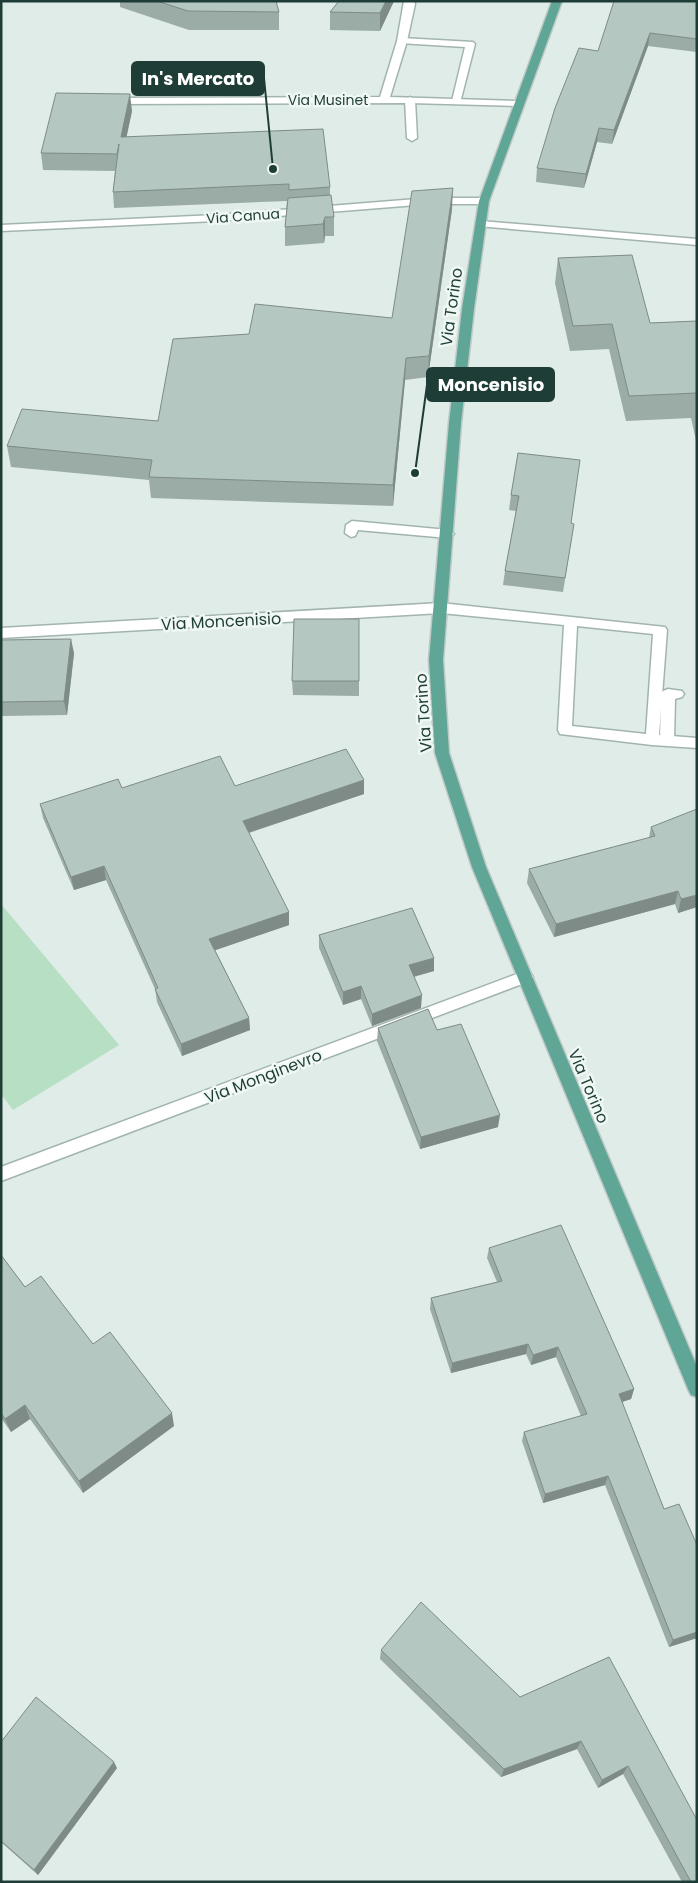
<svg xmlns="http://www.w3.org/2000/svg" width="698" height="1883" viewBox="0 0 698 1883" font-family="Poppins,sans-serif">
	<rect width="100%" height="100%" fill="#dfece7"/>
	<polygon fill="#b6dfc3" points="1,904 119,1045 13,1110 1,1094"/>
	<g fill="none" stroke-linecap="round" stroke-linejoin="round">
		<g stroke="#a2b4af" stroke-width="3">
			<g id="service">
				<polygon points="402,38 473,42 475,44 460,103 454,103 452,101 465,47 399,43 399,39"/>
				<polygon points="410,97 415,100 417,138 412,141 407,138 405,100"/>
				<polygon points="352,521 448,530 454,534 448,538 358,530 355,536 351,537 345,533 346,525"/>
				<polygon points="668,689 682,691 684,694 682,697 675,699 674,741 672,745 662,745 660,741 661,694 663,691"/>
			</g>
		</g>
		<g stroke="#a2b4af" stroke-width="3">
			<g id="minor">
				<polygon points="404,1 414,1 415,4 407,41 390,97 518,101 523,104 521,106 410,103 110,104 105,101 110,98 380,97 397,41"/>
				<polygon points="429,198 484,198 489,201 484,204 429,204 216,221 1,231 1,225 216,215"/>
				<polygon points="481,221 697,239 697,245 477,226 476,224"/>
				<path d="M441,603l224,24 2,3 -8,105 38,3v10l-45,-3 -92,-11 -2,-4 6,-105 -123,-12 -440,25v-10zM577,626l76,8 -7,100 -74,-8z"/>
				<polygon points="525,971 530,973 533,977 530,981 1,1181 1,1167"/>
			</g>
		</g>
		<g stroke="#c0c9c7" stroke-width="3">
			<polygon id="primary" points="552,1 562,1 489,201 474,309 461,423 443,660 449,753 486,867 697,1367 697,1397 691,1395 688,1389 472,867 435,753 429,660 449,423 462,309 479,201"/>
		</g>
		<use href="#service" fill="#fff" fill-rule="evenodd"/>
		<use href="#minor" fill="#fff" fill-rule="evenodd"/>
		<use href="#primary" fill="#60a697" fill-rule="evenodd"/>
	</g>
	<g fill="#9baba5">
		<polygon points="120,1 276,1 279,12 279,30 189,30 120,7"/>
		<polygon points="339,1 394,1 380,31 330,30 330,12"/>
		<polygon points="697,1 697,52 648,46 612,144 597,142 584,188 536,182 537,168 598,51"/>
		<polygon points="132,111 126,137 330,187 330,195 334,217 334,236 325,236 324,243 285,246 285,227 287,201 114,208 113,192 115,171 43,170 41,153"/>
		<polygon points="452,209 428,377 405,380 393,506 151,498 149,480 11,467 7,446 158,421 249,334 392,318"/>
		<polygon points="558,258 650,323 697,321 697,445 691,418 626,421 609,349 570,351 555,283"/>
		<polygon points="518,453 571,523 574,524 563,592 503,585 505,571 516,511 509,510 511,495"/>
		<polygon points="1,640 74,653 67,715 1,716"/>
		<polygon points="292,681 359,681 359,696 293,695"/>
		<polygon points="235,786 364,794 249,833 289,925 215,950 249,1018 250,1030 182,1056 157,1002 155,989 106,880 74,890 43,818 40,804"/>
		<polygon points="651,827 697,907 678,913 675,904 554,937 527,883 529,869 649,838"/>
		<polygon points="319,935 434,971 414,977 421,1008 372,1026 361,999 343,1005 319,948"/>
		<polygon points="378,1028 437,1030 498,1127 420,1149 377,1041"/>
		<polygon points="489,1248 634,1389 631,1399 622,1402 697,1638 669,1647 605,1485 543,1503 522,1441 524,1432 581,1416 556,1357 531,1365 526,1354 451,1373 430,1309 431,1298 497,1282 487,1258"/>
		<polygon points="1,1255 25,1287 93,1344 174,1426 83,1493 30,1419 11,1432 1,1418"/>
		<polygon points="381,1650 520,1697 609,1657 697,1882 682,1882 623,1774 598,1788 577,1749 501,1777 380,1659"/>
		<polygon points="1,1742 117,1768 38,1875 1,1842"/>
	</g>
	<g fill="#7e8b86">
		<polygon points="386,1 394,1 380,31 380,13"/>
		<polygon points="650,33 648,46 612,144 614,130"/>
		<polygon points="130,94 132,111 123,154 121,137"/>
		<polygon points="599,128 597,142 584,188 586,174"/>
		<polygon points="453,188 452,209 428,377 429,356"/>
		<polygon points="325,217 325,236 324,243 323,224"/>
		<polygon points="406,358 405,380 393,506 393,485"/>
		<polygon points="71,639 74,653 67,715 64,701"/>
		<polygon points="364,780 364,794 244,834 243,821"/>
		<polygon points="104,866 106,880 74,890 71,877"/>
		<polygon points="678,891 675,904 554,937 556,924"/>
		<polygon points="697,895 697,907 678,913 681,899"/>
		<polygon points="289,912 289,925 210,952 209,939"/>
		<polygon points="434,958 434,971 408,978 409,965"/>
		<polygon points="361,986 361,999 343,1005 343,992"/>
		<polygon points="422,995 421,1008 372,1026 372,1014"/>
		<polygon points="249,1018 250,1030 182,1056 181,1044"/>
		<polygon points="500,1115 498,1127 420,1149 421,1137"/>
		<polygon points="528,1344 526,1354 451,1373 452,1363"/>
		<polygon points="558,1347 556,1357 531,1365 533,1355"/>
		<polygon points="634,1389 631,1399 616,1404 619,1394"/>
		<polygon points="25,1405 30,1419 11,1432 5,1419"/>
		<polygon points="172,1413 174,1426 83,1493 79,1481"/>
		<polygon points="608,1476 605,1485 543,1503 545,1494"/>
		<polygon points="697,1632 697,1638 669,1647 673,1640"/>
		<polygon points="581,1741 577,1749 501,1777 504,1769"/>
		<polygon points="114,1762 117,1768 38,1875 34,1870"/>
		<polygon points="628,1766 623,1774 598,1788 602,1780"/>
	</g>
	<g fill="#b4c7c0" stroke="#7e8b86">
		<polygon points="157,1 276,1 279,12 188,11"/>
		<polygon points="339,1 386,1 380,13 330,12"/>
		<polygon points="614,1 697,1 697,39 650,33 614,130 599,128 586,174 537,168 555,108 579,48 598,51"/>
		<polygon points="56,93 130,94 121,137 323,129 330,187 289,190 289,184 113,192 119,144 117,154 41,153"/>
		<polygon points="453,188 429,356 406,358 393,485 149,477 152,460 7,446 22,409 158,421 173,339 249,334 255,304 392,318 412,191"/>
		<polygon points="331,195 334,217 325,217 323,224 285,227 288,198"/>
		<polygon points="632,255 650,323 697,321 697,393 629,396 612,324 573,326 558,258"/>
		<polygon points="518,453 580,460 571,523 574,524 565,578 505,571 519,496 511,495"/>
		<polygon points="294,619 359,619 359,681 292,681"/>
		<polygon points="71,639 64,701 1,702 1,640"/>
		<polygon points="346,749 364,780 243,821 289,912 209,939 249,1018 181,1044 155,989 158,988 104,866 71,877 40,804 118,779 122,788 220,756 235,786"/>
		<polygon points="697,809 697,895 681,899 678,891 556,924 529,869 655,836 651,827"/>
		<polygon points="412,908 434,958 409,965 422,995 372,1014 361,986 343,992 319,935"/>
		<polygon points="428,1009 437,1030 461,1024 500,1115 421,1137 378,1028"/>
		<polygon points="561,1225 634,1389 619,1394 664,1509 679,1504 697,1545 697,1632 673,1640 608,1476 545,1494 524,1432 587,1414 558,1347 533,1355 528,1344 452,1363 431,1298 502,1281 489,1248"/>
		<polygon points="1,1255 25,1287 41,1276 93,1344 110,1332 172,1413 79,1481 25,1405 5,1419 1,1413"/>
		<polygon points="421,1602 520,1697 609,1657 697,1820 697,1882 691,1882 628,1766 602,1780 581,1741 504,1769 381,1650"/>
		<polygon points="36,1697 114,1762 34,1870 1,1841 1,1742"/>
	</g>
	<g text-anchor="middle" stroke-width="5" stroke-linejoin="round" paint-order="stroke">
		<g font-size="14" fill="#1f3d37" stroke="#f0f8f4">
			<text x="328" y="105">Via Musinet</text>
			<text transform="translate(243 216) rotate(-4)" y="5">Via Canua</text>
		</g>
		<g font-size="16" fill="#1f3d37" stroke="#f0f8f4">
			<text transform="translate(451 307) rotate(-82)" y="6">Via Torino</text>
			<text transform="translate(221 621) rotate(-3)" y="6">Via Moncenisio</text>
			<text transform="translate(423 713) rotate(-94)" y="6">Via Torino</text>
			<text transform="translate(263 1076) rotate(-21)" y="6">Via Monginevro</text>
			<text transform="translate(589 1086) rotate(67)" y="6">Via Torino</text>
		</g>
	</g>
	<path fill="none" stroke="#1f3d37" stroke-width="2" d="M273 169L264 78M415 473L427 385"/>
	<g fill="#1f3d37" stroke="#f0f8f4" stroke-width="2">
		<circle cx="273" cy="169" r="5"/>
		<circle cx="415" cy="473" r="5"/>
	</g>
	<g fill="#1f3d37" stroke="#1f3d37" stroke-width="2">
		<rect x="132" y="62" width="132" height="33" rx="5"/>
		<rect x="427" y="368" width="127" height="33" rx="5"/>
	</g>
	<g font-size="18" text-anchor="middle" font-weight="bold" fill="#fff">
		<text x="198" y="85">In's Mercato</text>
		<text x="491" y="391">Moncenisio</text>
	</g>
	<rect width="698" height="1883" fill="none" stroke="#1f3d37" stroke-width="5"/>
</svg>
